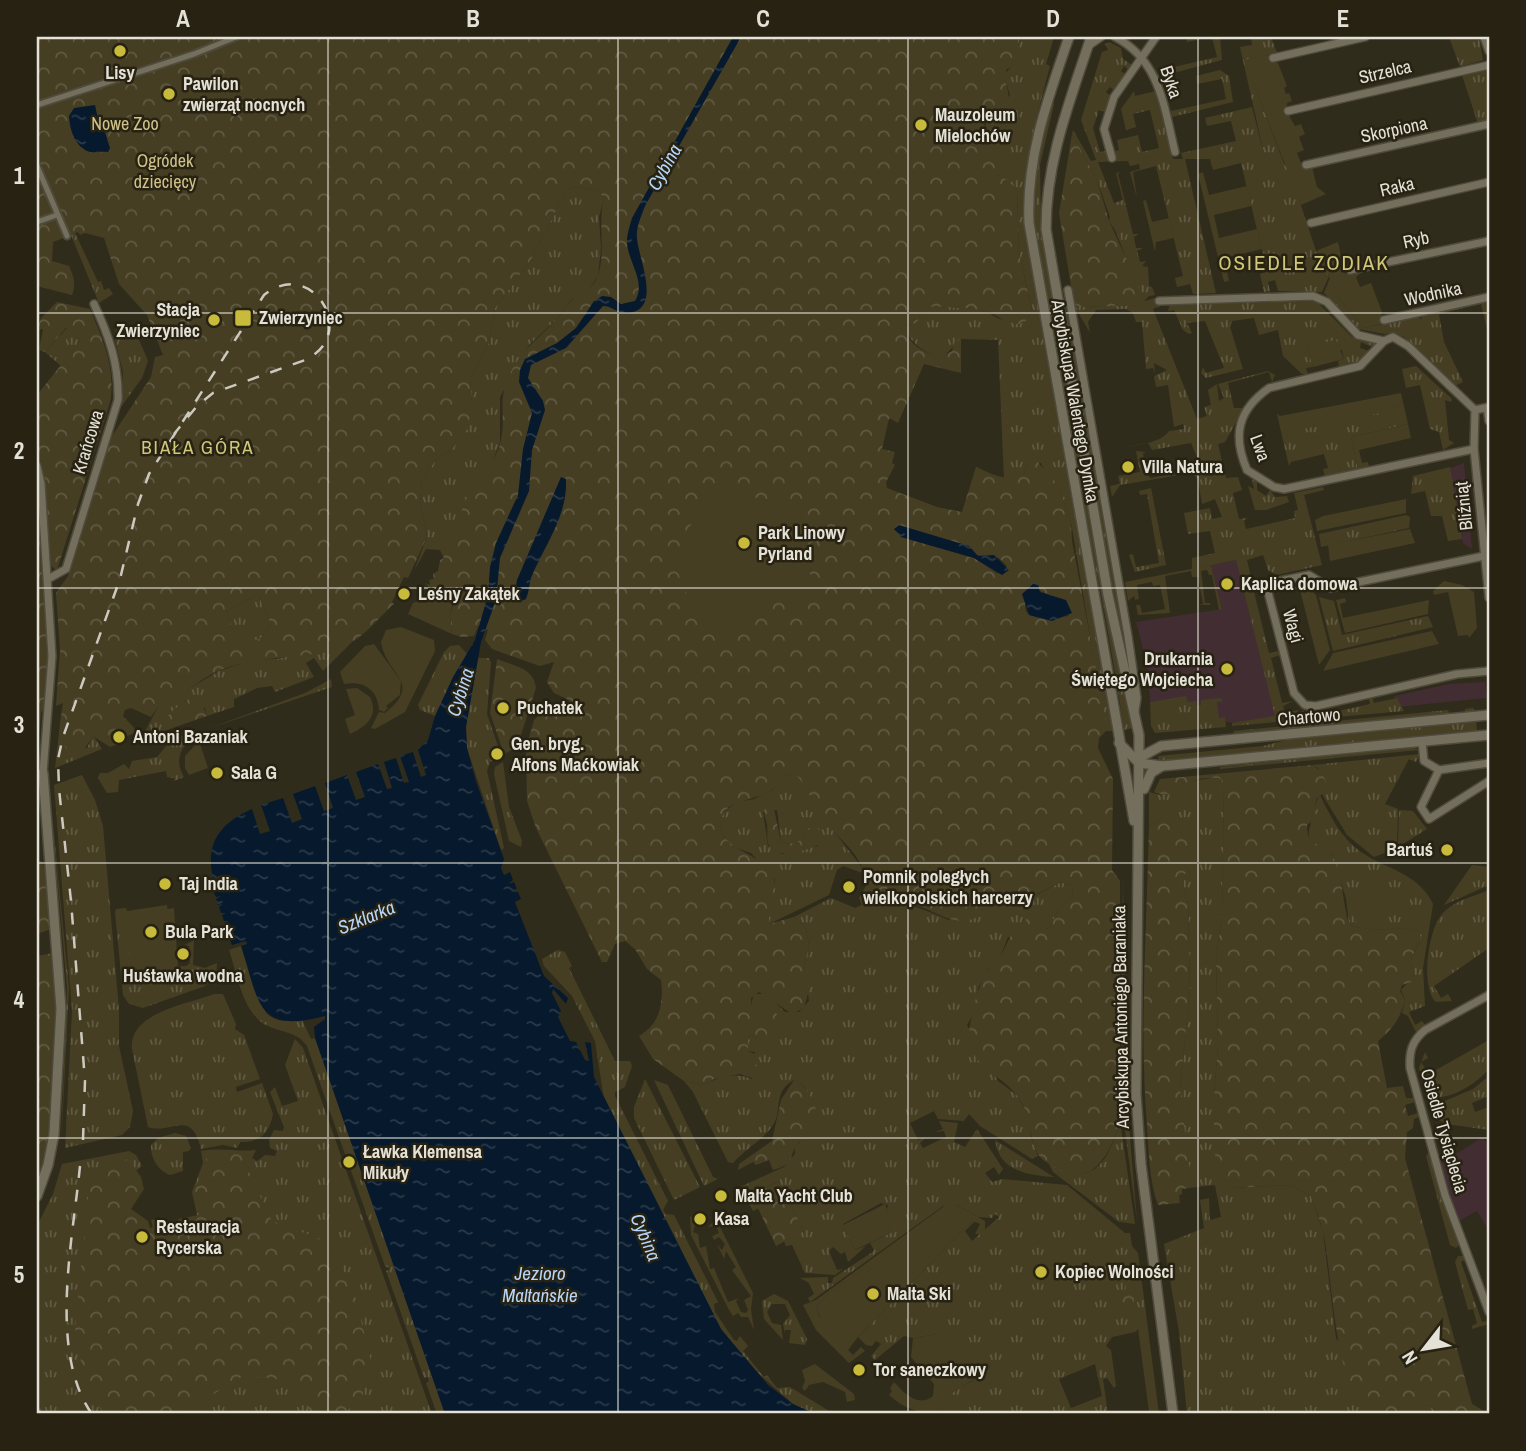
<svg xmlns="http://www.w3.org/2000/svg" width="1526" height="1451" viewBox="0 0 1526 1451" font-family="'Archivo Narrow',sans-serif">
	<defs>
		<pattern id="grass-tufts" width="24" height="20" patternUnits="userSpaceOnUse" patternTransform="scale(1.75)"><rect width="24" height="20" fill="#453e23"/><path d="M3 7l-1-3M5 7V3M7 7l1-3M15 17l-1-3M17 17v-4M19 17l1-3" fill="none" stroke="#605a42"/></pattern>
		<pattern id="forest-crowns" width="20" height="18" patternUnits="userSpaceOnUse" patternTransform="scale(1.75)"><rect width="20" height="18" fill="#453e23"/><path d="M2 6a3 3 0 1 1 6 0M12 15a3 3 0 1 1 6 0" fill="none" stroke="#605a42"/></pattern>
		<pattern id="water-ripples" width="26" height="14" patternUnits="userSpaceOnUse" patternTransform="scale(1.75)"><rect width="26" height="14" fill="#07192c"/><path d="M2 4q2-2 4 0t4 0M15 11q2-2 4 0t4 0" fill="none" stroke="#2b3a4a"/></pattern>
	</defs>
	<rect width="100%" height="100%" fill="#302c1b"/>
	<g fill="#412d32">
		<polygon points="1464,463 1472,549 1463,543 1445,470"/>
		<polygon points="1236,560 1277,719 1233,723 1184,714 1182,698 1150,702 1147,665 1136,622 1222,609 1211,565"/>
		<polygon points="1485,682 1487,698 1397,707 1394,696 1449,684"/>
		<polygon points="1483,1137 1489,1147 1489,1231 1477,1211 1459,1221 1440,1164"/>
	</g>
	<g fill="url(#grass-tufts)" fill-rule="evenodd">
		<path d="M1019,37h35l-8,27 4,2c-14,53 -28,105 -25,160l54,315 26,127 8,63h-7l-35,-209 -13,-37 -13,-13 -4,-9h-13l-4,11 -9,5h-11l-6,-139 -37,-1 -17,17c-19,0 -29,-12 -41,-26l2,-4 11,-3 13,-16c15,-1 40,1 56,4 6,2 10,7 15,8 9,2 21,-1 29,-1l3,-8 -13,-58 -2,-62 -19,-14 5,-16c-13,-10 -24,-31 -13,-45 6,-8 14,-10 20,-20l-6,-20 15,-18z"/>
		<polygon points="1186,37 1220,37 1222,60 1162,76 1161,70 1217,57 1212,37 1187,42"/>
		<path d="M1251,37h20l6,16 -32,8 40,105h3l28,85 13,25 -7,16 -44,-1 -3,-11 -7,2 2,9 -6,1 -4,-18 7,-3 -26,-108 -28,7 -3,-11h-25l31,134 -23,1 -3,-10 -13,3 -2,-9 8,-2 -27,-110 -23,6 4,26 -7,-26 10,-3 -1,-5 -9,2 -2,-5 -30,1 16,41 9,-3 -7,-27 5,-1 -3,2 15,60h6l-5,3 2,11h7l-6,3 3,11 6,-1 -4,5 6,1 1,19 3,1 3,8 -6,1 -5,5 11,-3 2,8h3l-7,3 44,110 10,-3 -3,-9 7,-2 -3,-15 9,-6 2,17 5,-3 -6,-14 50,-13 7,4 -3,7 -3,-10 -41,11 6,25h10l-19,34 -7,2 8,34 12,-1 4,13 -9,3 6,26 8,-1 -3,3 2,8 49,-11 -1,-7 4,-1 -4,-17 29,-6 1,3 -20,5 18,70 -46,10 -8,-5 -5,-15 -16,5 7,30 9,-1 -9,3 15,61 10,-2 1,4 -9,3 11,45 11,-2 -10,5 2,7 14,-3 -11,11 -56,5v-3l43,-7 -39,-156 -44,9v-11l23,-5 -5,-22 -22,3 -4,-21 26,-5 2,11 10,-2 -7,-18 -13,5 -4,-25 -7,-6 -71,12 -8,12 -2,-11 10,-2 -2,-8 22,-4 -4,-21 10,1 -3,1 4,22 4,3 25,-5v-7l23,-4 -8,-19 -39,7 -4,-7 -32,5c17,-3 43,-3 53,-17l15,-2 -1,-5 -9,3 -6,-42 -12,2 -2,-11 13,-6 -13,-7 1,11 -2,-6 -7,1 -4,-47h-6l-3,-9 -7,-4 -30,1 -8,12 2,11 -12,-21h-3l-1,-8 5,3 57,-2 5,-10 -16,-30 1,-7 -10,-26 -7,-11 1,-4 -13,-37 -25,-46 1,-4 18,31 5,-1 -15,-40 21,-68 6,-2 -3,-6 4,-2 12,6 2,11 9,6 -3,5 -5,-4 -3,5 5,4 -11,16 -5,-4 -4,5 5,4 -6,16 -6,-2 -6,18 7,24 6,-1 2,8 6,-1 -1,-6 6,-2 -2,-10 21,-5 4,17 17,-4 -9,-38 -17,4 3,13 -10,3 -5,-21 13,-18 1,5 21,-5 17,68h10l-2,-6 55,-12 -5,-20 -24,5 -2,-8 47,-11 13,51 -25,-111 12,-2z"/>
		<polygon points="1449,37 1479,37 1483,60 1460,67"/>
		<polygon points="1220,70 1229,76 1233,102 1172,117 1171,111 1226,99 1222,79 1197,84 1196,76"/>
		<polygon points="1484,70 1489,70 1489,122 1478,124 1462,75"/>
		<path d="M1052,100l2,4 -14,61 1,65 66,384 26,114 -9,2c-24,-167 -68,-332 -89,-500 -4,-45 4,-86 17,-130z"/>
		<polygon points="574,186 598,191 604,198 599,217 601,248 598,276 588,291 571,300 558,318 529,345 500,397 500,443 489,469 473,486 450,542 440,550 426,549 414,571 427,537 420,503 422,480 435,461 453,448 472,403 470,379 489,342 495,308 532,258 566,191"/>
		<polygon points="75,233 98,282 101,281 104,290 109,288 113,294 99,303 71,235"/>
		<polygon points="1330,278 1341,301 1364,328 1414,317 1422,319 1422,316 1489,300 1489,337 1481,304 1439,314 1444,342 1463,382 1455,386 1404,337 1395,333 1384,334 1359,329 1324,293"/>
		<polygon points="1316,301 1352,337 1375,343 1372,347 1361,342 1360,348 1369,351 1359,362 1339,367 1338,361 1344,359 1342,350 1307,346 1313,367 1306,368 1308,375 1302,374 1283,356 1278,330 1259,335 1254,318 1232,321 1230,327 1243,369 1206,378 1201,373 1203,367 1206,373 1224,368 1205,321 1187,323 1192,333 1189,334 1183,330 1174,310 1168,311 1170,305"/>
		<polygon points="1065,312 1069,318 1124,637 1114,604"/>
		<polygon points="125,323 134,328 148,361 142,378 121,407 123,372 114,336 117,326"/>
		<polygon points="67,328 81,340 61,366 45,352"/>
		<polygon points="1416,366 1452,399 1451,402 1445,400 1449,440 1454,443 1443,450 1439,432 1430,429 1420,385 1406,388 1402,369"/>
		<polygon points="1403,402 1408,424 1351,437 1358,469 1325,476 1323,469 1328,468 1324,454 1291,462 1289,466 1277,414 1280,416 1394,410"/>
		<polygon points="1450,467 1462,539 1448,541 1442,516 1431,516 1425,491 1411,494 1413,476"/>
		<polygon points="1252,479 1257,482 1257,490 1266,496 1270,490 1275,497 1287,496 1289,502 1266,510 1255,510 1248,486 1254,489"/>
		<polygon points="1151,488 1166,565 1135,572 1129,555 1133,554 1136,567 1159,563 1147,494 1140,495 1139,491"/>
		<polygon points="1406,515 1410,517 1409,528 1321,547 1319,534"/>
		<polygon points="258,594 271,625 261,638 238,648 227,611"/>
		<polygon points="1319,597 1334,601 1342,635 1428,616 1433,627 1333,651"/>
		<polygon points="352,642 323,671 314,658 306,663 314,677 275,692 272,686 257,688 234,699 234,707 207,716 205,708 186,700 162,724 164,731 142,737 158,707 219,671 252,660 277,659"/>
		<polygon points="459,645 467,654 435,716 420,710 418,705 444,652 450,646"/>
		<polygon points="478,658 489,658 491,662 487,714 501,755 490,762 487,771 504,848 501,850 467,748 466,727"/>
		<polygon points="331,679 332,687 207,729 305,693"/>
		<polygon points="1186,696 1188,702 1196,701 1197,706 1201,705 1201,700 1221,698 1223,701 1217,702 1219,718 1225,717 1226,727 1155,733 1151,726 1150,702"/>
		<polygon points="1372,697 1374,703 1397,698 1404,711 1291,721 1301,711 1314,710 1316,716 1370,704 1369,698"/>
		<polygon points="1473,708 1475,712 1236,735 1233,731 1448,710 1449,713 1465,712 1465,709"/>
		<polygon points="61,715 63,743 87,748 93,735 102,749 55,768"/>
		<polygon points="1476,721 1477,731 1159,761 1158,756 1263,746 1290,739"/>
		<path d="M195,731l2,5c-17,9 -23,25 -13,41l-10,4v-3l-7,-1 -1,-6 -47,9 -1,12 -11,1 -9,-15 2,-5h8l16,-9 5,5 3,-8 25,-4 14,-17z"/>
		<polygon points="1412,747 1419,750 1220,769 1220,767"/>
		<polygon points="1420,754 1416,762 1409,759 1385,804 1398,809 1397,848 1374,857 1347,835 1322,794 1326,791 1318,768 1312,765"/>
		<polygon points="503,762 509,807 522,841 521,847 509,841 494,774 495,767"/>
		<path d="M795,774l9,8 16,32 48,61 -25,-9 -6,4 -8,25 -60,29v-9l5,-6 1,-29 -24,-27 -20,-7 -9,-13 -2,-12 4,-9 13,-10 17,-3 18,-9 13,-15zM777,810l4,32 8,2 12,-4 6,-11 11,17 -36,8 -14,-8 -5,-34z"/>
		<polygon points="82,775 95,800 103,826 119,1010 119,1046 133,1111 130,1127 122,1135 65,1148 72,1011 54,785"/>
		<polygon points="1211,778 1222,779 1224,783 1222,915 1216,959 1218,1045 1214,1096 1232,1188 1290,1185 1311,1196 1323,1232 1336,1338 1388,1413 1427,1405 1442,1414 1187,1414 1179,1332 1164,1244 1204,1228 1200,1200 1209,1198 1210,1220 1221,1217 1215,1185 1189,1188 1180,1089 1190,989 1188,904 1183,884 1185,871 1164,817 1149,826 1149,792 1160,795 1193,781"/>
		<path d="M1320,795c10,21 21,43 41,57 28,19 56,20 72,52l-10,64 2,38 -16,6 6,13 7,-4 4,5 -9,8 -9,-18 -6,-3 3,-13 -4,-10 13,-14c-8,-18 1,-21 7,-38l-4,-8c-21,-4 -51,4 -68,-6l-3,-26 -14,-44c-23,-13 -28,-12 -19,-37 2,-8 2,-15 7,-22z"/>
		<polygon points="51,802 69,988 61,1148 67,988"/>
		<polygon points="1399,810 1413,811 1427,829 1398,847"/>
		<polygon points="1472,865 1489,867 1489,885 1444,905"/>
		<polygon points="1123,875 1126,1089 1137,1221 1121,1101"/>
		<path d="M870,879c21,25 51,27 78,41l35,-9c9,-28 16,-13 34,-12 16,0 30,-10 44,-17l11,4 1,10 -14,11 -9,21 -42,9 -9,23 -11,9 -10,19 -2,21 -9,16 31,56 19,14 11,20 3,22 7,19 -6,3 -52,-33 -11,-12 -5,7 -26,-2 -4,-8 -24,12 8,17 8,-3 -6,6 3,5 23,-11 -2,-6 -8,1 7,-3 -4,-8 19,2 -4,19 11,5 12,-18 26,40 -4,6 -5,-8 -9,6 7,9 10,-3 65,6 58,48h5l2,13 6,7 9,68 -12,11 -23,5 -6,9 5,4 5,36 -2,2 -7,-10 -4,1 5,35h-168c7,-33 38,-27 51,-49l-54,-31 -24,4 -9,-2 -29,24 -4,-4 10,-12 -5,-3 -4,5 -6,-1 -8,-8 114,-116h3l-10,10 7,10 27,-24 -4,-3 -3,4 -14,-1 -23,-13 -12,2 -133,96 -2,-4 6,-4 -5,-11 -9,-5 28,-1v6h4l1,-5 38,-25 3,-3 -4,-7 22,-11 -7,-14 3,-13 -7,-2 -38,21 12,26 11,-4 -18,16 -3,-10 -4,2 -8,-7 -4,4 8,19 6,-1 -8,6 -30,-2 -13,-28 -6,1 -2,-5 20,-10 -25,-50 -21,10 1,17 -6,3 -13,-24 44,-20 11,-13v-7l21,-21c-3,-18 -4,-39 -22,-46 -22,12 -11,30 -21,45 -9,14 -29,25 -40,38l-5,-1 -35,-70 -9,-11 20,4c15,-9 32,-13 48,-6l6,-13 -6,-3 3,-11 -7,-1v-13l3,-3 7,3 11,-33 -14,2 -4,-3 3,-10h12l19,18h14l10,-11 -5,-35 5,-21 -3,-16 -12,-12 37,-19 24,10 7,-3 -3,-7zM1095,1364l7,32 -31,12 -12,-29z"/>
		<path d="M1489,890v58l-55,38 7,12 7,-4 4,7 -16,1c-16,-15 -8,-77 9,-91 11,-11 30,-15 44,-21z"/>
		<polygon points="167,905 169,922 131,968 186,966 190,963 189,946 185,945 194,940 193,965 205,968 217,963 216,977 205,986 143,1008 129,1004 123,995 115,912 116,909 126,908 127,911"/>
		<path d="M241,946l25,67c12,11 22,7 36,7l9,19 4,-1 130,376h-8l-11,-31 3,-2 -1,-4 -4,1 -38,-107 4,-2 -5,-3 -36,-101 3,-2 -1,-3h-4l-40,-114c-11,-16 -28,-13 -43,-22 -22,-14 -27,-51 -35,-74z"/>
		<polygon points="558,950 565,952 572,966 569,968 615,1061 630,1061 632,1066 625,1087 615,1092 615,1096 668,1201 663,1210 666,1214 674,1215 718,1302 714,1304 715,1312 734,1340 737,1341 740,1336 748,1346 743,1351 764,1377 767,1375 777,1388 790,1387 834,1414 815,1414 793,1404 750,1366 721,1329 604,1099 595,1041 572,996 544,966 542,959"/>
		<path d="M214,994h9l13,30 -1,5 9,6 16,44 -24,8 1,5 25,-9 11,31c-4,21 -14,28 -33,28l-3,6 -14,-3 -22,4c-10,-42 -29,-14 -53,-22l-16,-78c-4,-36 56,-45 82,-55z"/>
		<path d="M295,1039l8,9 129,366h-94l-141,-199 -5,-23 11,-29 -2,-12c21,-4 35,1 55,-1l-4,8 5,3 8,-6 10,1 2,-5 -7,-3 -1,-8 5,-10 9,1 1,-4 -14,-35 5,-5 7,19 16,-5 -13,-36z"/>
		<path d="M1489,1040v29c-13,15 -43,35 -63,26l-7,-27 6,-16 3,6 -7,4 8,12z"/>
		<polygon points="1489,1076 1489,1096 1472,1103 1475,1112 1489,1107 1489,1130 1446,1124 1432,1116 1433,1106 1473,1089"/>
		<polygon points="645,1079 700,1187 674,1200 634,1118 634,1107"/>
		<polygon points="654,1080 668,1085 713,1177 718,1179 704,1186"/>
		<path d="M1120,1121l15,103 -16,-2 -66,-50 -5,-10c44,29 60,1 72,-41z"/>
		<path d="M175,1133l11,3 5,12 -2,3 -6,1v19l-13,4c-11,-4 -20,-17 -19,-30l7,-7z"/>
		<path d="M995,1140l59,37c-25,-2 -55,-5 -59,-37z"/>
		<polygon points="129,1151 136,1155 142,1166 128,1177 108,1170 218,1376 280,1373 317,1414 45,1414 37,1406 37,1226 53,1194 62,1164"/>
		<polygon points="1429,1152 1441,1196 1460,1244 1456,1248 1450,1245 1426,1156"/>
		<polygon points="1458,1256 1465,1256 1466,1259 1461,1262 1482,1322 1488,1321 1489,1324 1472,1329 1472,1326 1477,1323 1473,1309 1468,1310 1455,1262"/>
		<polygon points="870,1264 873,1267 821,1319 816,1307 827,1295"/>
		<polygon points="774,1294 788,1301 807,1339 805,1345 789,1343 791,1330 785,1330 785,1333 783,1324 790,1315 785,1304 772,1304 767,1312 772,1323 781,1325 783,1340 764,1319 762,1301"/>
	</g>
	<g fill="url(#forest-crowns)" fill-rule="evenodd">
		<path d="M37,37h982v19l-4,9 -8,4c-5,11 4,22 1,34 -5,4 -10,5 -15,9 -22,16 4,38 13,52l-8,12 10,4 9,10 2,62 13,59c-10,27 -31,4 -47,0 -17,-3 -41,-5 -56,-4l-13,16 -11,3c-2,16 29,38 47,25l2,-8 7,-4v34l-37,-9 -26,59 -9,-5 -7,31 13,3 -3,11 3,2 -9,17 1,6 50,19 25,5 14,-45c16,7 31,16 48,7l4,-11 7,-4 23,26 13,37 1,19 34,180v10l-7,7 -1,10 15,31 -1,91 8,11v240c-8,29 -27,70 -63,47 -7,-4 -17,-8 -20,-16 -9,-18 -6,-38 -19,-55 -14,-20 -42,-28 -49,-54 -3,-12 10,-60 17,-71 4,-6 11,-9 14,-15 9,-16 11,-28 27,-38l10,1 8,9 5,-1 9,-21 14,-11 -1,-10 -11,-4 -34,17 -33,-5c-9,6 -8,19 -19,24 -16,7 -32,-1 -46,-8 -16,-7 -34,-7 -49,-20 -11,-8 -17,-23 -25,-35 -10,-14 -25,-25 -35,-40 -9,-14 -12,-29 -25,-41l-10,1c-4,6 -9,12 -15,16 -14,10 -46,8 -49,29 -5,31 42,31 52,57 4,8 1,23 2,33l-6,5v9l25,-7 12,12 3,16 -5,21 5,24 -5,18 -12,6 -33,-22 -8,6v7h18l12,14v7l-16,18 -4,1 -3,-7 -7,-3 -3,3v13l11,5 -6,8 15,3 5,11 -8,4 -25,-8 -26,5 -10,6 -20,-4 -31,-22 -14,-23c21,-12 25,-33 22,-56l-14,-11 -12,-20 -10,-8 -10,3 -8,18h-5l-66,-134 -9,-27 -1,-52 8,-29 13,-12h20l2,-8 -15,-7 -7,-11 7,-20 -14,4 -48,-17 -7,-9 3,-10 -10,-4 -4,10 -12,1 -10,-3 -2,-18 7,-25 -17,-12h-6l-1,-5 5,-3 2,-11 4,-2 -4,-8c17,-15 20,-41 31,-61 9,-16 24,-26 29,-45 8,-30 -6,-43 14,-78 11,-19 28,-31 43,-47 5,-5 8,-12 13,-17 9,-10 21,-10 27,-24 10,-25 0,-55 7,-80l-6,-7 -24,-5 -8,5 -34,67 -37,50 -6,34 -19,37 2,24 -4,25 -15,20 -18,13 -13,19 -2,23 7,34 -19,41 -4,-1 -12,25 2,2c-12,10 -29,32 -44,39 -41,19 -90,10 -132,28 -22,10 -38,27 -60,36l-7,10 -20,-9 -6,2 -2,6 15,16 -16,6 -1,-3 -5,1 2,8 -8,3 -17,-11 -12,18 -7,2c-17,-10 -14,-36 -11,-53l-7,3 4,-56 -4,-57 12,-17 42,-137 41,-62 4,-20 8,-2 -16,-40 -28,-31 -15,-46 -19,-5 -5,2 -2,-3 -25,10 -1,19 17,5c5,11 7,18 3,29l-35,-9zM901,537l42,3 26,6 7,9 23,3 8,8 -9,8 -24,-16zM1038,590l15,7 16,19c-14,2 -30,6 -43,-4l-1,-7zM258,594l13,31 -10,13 -23,9 -11,-36z"/>
		<polygon points="1072,134 1097,180 1109,221 1127,260 1125,265 1141,292 1141,305 1079,307 1074,304 1059,213"/>
		<path d="M57,302l33,7c13,31 26,59 20,93l-53,168 -6,-4 -8,-88 -6,-22v-61l44,-55 -15,-12 -21,24 -6,-2 4,-21 -6,1 4,-12z"/>
		<polygon points="37,477 49,651 45,706 41,713 37,755"/>
		<path d="M497,659c17,7 37,9 39,29l-19,59 -13,7 -14,-41z"/>
		<path d="M194,697l7,4 6,15 -43,15 -2,-7c5,-10 22,-24 32,-27z"/>
		<path d="M1312,765c9,5 16,14 14,26l-9,7 -2,7 4,7 -3,6 -9,7c0,27 18,14 25,30 12,24 10,46 17,69 16,10 47,2 68,6l4,8c-6,16 -15,20 -7,38l-3,6 -9,3 -2,6 5,9c-5,19 -12,29 -27,41l9,47 16,-2 3,12h8l1,4 -10,3 3,11 10,-3 1,4 -5,2 -1,9 -6,4 -2,26 67,246 17,10h-47l-15,-9c-17,4 -41,13 -58,5 -35,-17 -37,-142 -46,-178 -3,-12 -8,-24 -12,-36l-21,-11 -58,3 -13,-7 -5,-34v-51l4,-51 -2,-86 6,-44 2,-132 -2,-4c-9,-1 -20,-2 -28,2 -16,5 -23,19 -40,11l6,-13z"/>
		<path d="M767,804h6l8,38 8,2 12,-4 6,-11 8,-3 7,5 1,10c-7,8 -48,20 -54,5 -3,-6 -1,-15 -2,-22 -2,-9 -5,-11 0,-20z"/>
		<path d="M1164,817l10,1 13,8 4,21 -8,37 5,20 2,85 -10,100 10,86 -1,13 -7,1v5l-3,1 1,8 -22,2c-9,-24 -9,-53 -11,-79 -8,-100 0,-200 2,-300z"/>
		<polygon points="37,853 38,861 42,861 46,872 51,929 37,934"/>
		<path d="M53,953c6,74 7,164 -16,234v-86l3,-4 -3,-5v-136z"/>
		<path d="M794,1080c14,5 27,31 22,46 -2,10 -14,12 -19,19 -10,14 0,18 -24,25l-4,-10 -13,5 -3,-3 -15,8 1,-6 33,-23 9,-41z"/>
		<polygon points="225,1150 241,1155 272,1221 329,1242 354,1291 373,1370 358,1403 342,1414 313,1414 289,1385 274,1378 243,1376 189,1409 165,1414 104,1414 85,1386 75,1328 90,1178 101,1168 128,1159 141,1177 144,1189 131,1209 148,1221 150,1228 153,1227 151,1220 163,1217 166,1229 179,1226 178,1219 199,1215 194,1192 208,1155"/>
		<polygon points="779,1181 804,1231 776,1246 748,1187 755,1184 759,1191"/>
		<polygon points="1128,1273 1136,1284 1132,1314 1120,1319 1115,1309 1125,1293"/>
	</g>
	<g fill="#453e23" fill-rule="evenodd">
		<polygon points="1269,55 1271,61 1278,63 1287,86 1284,88 1286,94 1289,93 1292,101 1287,103 1287,112 1295,126 1301,124 1305,134 1299,137 1304,150 1297,153 1303,168 1312,167 1317,187 1326,194 1301,205 1244,60"/>
		<polygon points="1203,172 1209,195 1247,186 1252,206 1214,215 1219,238 1257,229 1262,249 1224,258 1229,281 1224,282 1198,174"/>
		<polygon points="1146,200 1152,222 1169,218 1174,238 1156,242 1155,252 1143,201"/>
		<polygon points="1338,242 1345,274 1363,271 1356,277 1360,287 1371,283 1382,312 1381,324 1364,328 1341,301 1316,251"/>
		<polygon points="1336,340 1344,359 1313,367 1307,346"/>
		<polygon points="1401,393 1403,402 1394,410 1298,430 1280,416"/>
		<polygon points="1408,424 1411,438 1359,450 1362,463 1368,462 1369,466 1358,469 1351,437"/>
		<polygon points="724,491 800,507 811,580 804,602 770,602 737,628 698,622 675,565 703,495"/>
		<polygon points="1406,499 1406,513 1317,531 1315,520 1323,516"/>
		<polygon points="1410,529 1415,543 1330,561 1328,545"/>
		<polygon points="1211,565 1222,609 1219,610 1212,575 1209,575 1207,570 1201,571 1205,603 1211,603 1209,605 1198,605 1203,604 1198,577 1192,577 1191,571 1165,576 1170,613 1138,615 1136,605 1140,605 1142,613 1165,609 1160,585 1153,586 1152,582 1137,585 1139,599 1135,600 1134,596 1128,601 1125,582"/>
		<polygon points="448,575 457,583 450,616 452,634 408,614 413,603 426,598 429,587 425,583 430,585 429,580"/>
		<polygon points="1444,581 1462,585 1474,592 1477,628 1469,638 1468,635 1458,636 1448,592 1434,595 1433,591"/>
		<polygon points="1309,589 1316,595 1330,650 1319,665 1300,590"/>
		<polygon points="1345,598 1346,602 1340,604 1343,618 1429,600 1428,614 1345,633 1336,600"/>
		<path d="M401,627l33,13 1,11 -30,61 -30,17 -4,-1 8,-16 6,1c39,-31 2,-36 -4,-71l5,-12z"/>
		<polygon points="1432,631 1439,644 1323,671 1333,653"/>
		<path d="M374,644l27,37 -1,14 -14,11 2,2 -4,4 -5,-2c-1,-20 -15,-30 -35,-26l-4,-12 25,-26z"/>
		<path d="M357,688l13,9c9,19 -3,29 -20,37l-5,-15 10,-4 -9,-26z"/>
		<polygon points="199,741 208,768 189,775 185,768 185,756"/>
		<polygon points="1382,875 1392,890 1379,898 1388,914 1362,931 1352,915 1365,907 1356,892"/>
		<polygon points="174,908 178,967 131,970 125,916"/>
		<polygon points="885,1204 888,1212 886,1219 892,1232 855,1250 843,1225"/>
		<path d="M947,1204h8l30,17v9l-4,4h-6l5,-10 -8,-3 -114,116 -10,13 5,5 8,-8 4,4 -16,12 -33,-33 -13,-25 13,-5zM869,1265l3,3 -52,50 -4,-11 11,-12z"/>
		<polygon points="690,1216 697,1220 693,1232 698,1234 700,1248 706,1246 710,1269 714,1268 728,1302 739,1298 736,1301 741,1312 746,1313 748,1310 744,1300 751,1296 732,1270 736,1267 726,1251 724,1259 717,1244 722,1250 725,1244 719,1237 714,1240 712,1236 719,1233 716,1226 708,1227 716,1219 753,1293 751,1309 754,1330 748,1317 741,1317 738,1313 733,1316 729,1310 691,1235"/>
		<polygon points="1147,1321 1159,1414 1149,1412 1138,1328"/>
		<path d="M937,1334l12,1 42,30c-16,21 -44,19 -51,49 -19,0 -36,-5 -51,-19l3,-4 -2,-3 4,-6c10,11 24,26 39,14l1,-12 -23,-27 2,-19z"/>
		<polygon points="815,1364 854,1394 855,1400 847,1402 845,1392 823,1382 809,1385 805,1391 802,1388 805,1381 802,1370"/>
	</g>
	<g fill="url(#water-ripples)">
		<path d="M733,37h8l-96,169c-4,11 -9,21 -8,32 1,20 28,76 -13,75 -9,-1 -12,-7 -21,-7l-37,42 -35,17 -3,13 15,23 2,9 -13,40 -3,41 -29,67 -4,42 -15,42 -15,85 1,21 9,33 28,78 -3,9 3,7 6,-3 3,8 -5,4 6,-2 3,7 -6,3h7l3,7 -6,3 29,74 24,22 -2,6 -13,-15 -1,4 9,18 -3,6 12,24 6,1 9,18 4,1 -4,-19 6,1 3,34 127,252 47,56 25,19 22,10h-370l-130,-376 -1,-11 11,-8v-3c-69,18 -65,-12 -84,-70l6,-2 -1,-3 -14,4 -2,-6 5,-3 -6,1 -2,-6 5,-2h-5l-2,-6 4,-2h-5l-2,-6 4,-2h-5l-2,-6 4,-3 -5,1 -2,-6 5,-3 -5,1 -3,-6 5,-2 -5,1 -2,-7 13,-5 -2,-3 -9,3c-8,-35 7,-55 39,-69l8,25 10,-3 -9,-26 22,-7 9,25 10,-4 -9,-25 22,-8 9,25 9,-3 -8,-25 22,-8 9,25 9,-3 -9,-25 22,-8 9,25 5,-1 -8,-26 12,-4 8,25 5,-1 -9,-26 13,-4 8,25 5,-2 -8,-25 10,-10 7,-24 18,-39 22,-37 13,-45 2,-28 6,-24 22,-48 5,-46 9,-36 -13,-31 1,-12 5,-11 32,-16 19,-15 18,-27 8,-5 9,1 10,7 14,-3c12,-19 -8,-40 -8,-60 0,-7 3,-16 5,-23z"/>
		<path d="M95,105l5,23 5,4 5,16 -2,4c-5,-1 -13,1 -18,0 -15,-5 -20,-21 -21,-36l5,-8z"/>
		<path d="M561,477l5,2c2,37 -22,67 -35,99 -2,7 -2,14 -5,21l-7,3 -4,-9 2,-13z"/>
		<polygon points="899,525 969,546 978,556 994,555 1009,570 1002,575 974,558 901,537 894,529"/>
		<polygon points="1033,584 1038,584 1040,592 1066,600 1072,613 1052,621 1029,615 1022,594"/>
	</g>
	<g fill="none" stroke-linecap="round" stroke-linejoin="round">
		<g stroke="#4e4a3c" stroke-width="9">
			<g id="pedestrian">
				<polyline points="37,105 194,54 236,37"/>
				<polyline points="37,166 67,236"/>
				<polyline points="37,222 57,215"/>
			</g>
		</g>
		<g stroke="#4e4a3c" stroke-width="10">
			<g id="minor">
				<path d="M1115,37c45,23 49,70 60,115"/>
				<polyline points="1484,37 1489,51"/>
				<polyline points="1088,46 1101,37"/>
				<polyline points="1273,58 1365,37"/>
				<polyline points="1288,111 1489,65"/>
				<polyline points="1112,158 1104,129 1114,97 1156,37"/>
				<polyline points="1306,165 1489,124"/>
				<polyline points="1311,223 1489,182"/>
				<polyline points="1350,270 1489,241"/>
				<polyline points="1068,290 1128,636 1137,698 1135,711"/>
				<polyline points="1159,301 1313,296 1327,302 1358,335 1384,341"/>
				<polyline points="1384,320 1489,297"/>
				<polyline points="1487,408 1489,421"/>
				<polyline points="1475,410 1474,449 1489,598"/>
				<polyline points="1475,410 1489,407"/>
				<path d="M1474,449l-190,40 -10,-2 -27,-17c-15,-35 -9,-60 22,-82l91,-22 24,-25 9,-4 15,9 67,64"/>
				<polyline points="37,466 41,484 52,656 43,773"/>
				<polyline points="1489,555 1330,588 1309,575 1275,582 1268,592 1294,693 1305,705 1316,706 1457,674 1489,671"/>
				<path d="M48,579l18,-10 52,-169c1,-36 -9,-64 -24,-96"/>
				<polyline points="1422,741 1424,761 1439,770 1489,763"/>
				<polyline points="1439,770 1421,807 1429,819 1489,781"/>
				<path d="M1489,995l-64,35c-13,11 -16,21 -15,38l35,127 44,117"/>
				<polyline points="37,1412 39,1414"/>
			</g>
		</g>
		<g stroke="#4e4a3c" stroke-width="12">
			<g id="tertiary">
				<path d="M1069,37c-21,61 -43,120 -40,186l105,598"/>
				<path d="M1091,37c-21,64 -45,123 -45,192l62,366 31,140 -3,359 5,70 32,250"/>
				<polyline points="1119,743 1139,763 1162,766 1489,735"/>
				<polyline points="1137,759 1161,746 1489,715"/>
				<polyline points="1144,789 1151,773 1162,766"/>
				<polyline points="37,1196 48,1165 54,1134 61,1009 43,773"/>
			</g>
		</g>
		<use href="#pedestrian" stroke="#746f5c" stroke-width="5"/>
		<use href="#minor" stroke="#746f5c" stroke-width="7"/>
		<use href="#tertiary" stroke="#746f5c" stroke-width="9"/>
		<g stroke="#ccc9be" stroke-width="2.5" stroke-dasharray="12 12" stroke-linecap="butt">
			<path d="M83,1140l2,-59 -14,-180 -12,-112 -1,-30 5,-22 57,-158 18,-75 11,-30 115,-179c48,-39 96,40 41,65l-92,33 -16,13 -23,28"/>
			<path d="M80,1166c-7,73 -32,186 12,248"/>
		</g>
	</g>
	<path fill="none" stroke="#e4e1d7" stroke-width="2" stroke-opacity="0.55" d="M328,37v1377M618,37v1377M908,37v1377M1198,37v1377M37,313h1452M37,588h1452M37,863h1452M37,1138h1452"/>
	<g fill="#c8bb3b" stroke="#272212" stroke-width="2.5">
		<circle cx="120" cy="51" r="7"/>
		<circle cx="169" cy="94" r="7"/>
		<circle cx="921" cy="125" r="7"/>
		<rect x="234" y="309" width="18" height="18" rx="3.5"/>
		<circle cx="214" cy="320" r="7"/>
		<circle cx="1128" cy="467" r="7"/>
		<circle cx="744" cy="543" r="7"/>
		<circle cx="1227" cy="584" r="7"/>
		<circle cx="404" cy="594" r="7"/>
		<circle cx="1227" cy="669" r="7"/>
		<circle cx="503" cy="708" r="7"/>
		<circle cx="119" cy="737" r="7"/>
		<circle cx="497" cy="754" r="7"/>
		<circle cx="217" cy="773" r="7"/>
		<circle cx="1447" cy="850" r="7"/>
		<circle cx="165" cy="884" r="7"/>
		<circle cx="849" cy="887" r="7"/>
		<circle cx="151" cy="932" r="7"/>
		<circle cx="183" cy="954" r="7"/>
		<circle cx="349" cy="1162" r="7"/>
		<circle cx="721" cy="1196" r="7"/>
		<circle cx="700" cy="1219" r="7"/>
		<circle cx="142" cy="1237" r="7"/>
		<circle cx="1041" cy="1272" r="7"/>
		<circle cx="873" cy="1294" r="7"/>
		<circle cx="859" cy="1370" r="7"/>
	</g>
	<g text-anchor="middle" stroke-width="5" stroke-linejoin="round" paint-order="stroke">
		<g font-size="18" fill="#e4e1d7" stroke="#272212">
			<text transform="translate(1385 72) rotate(-13)" y="6">Strzelca</text>
			<text transform="translate(1171 82) rotate(71)" y="6">Byka</text>
			<text transform="translate(1394 130) rotate(-12)" y="6">Skorpiona</text>
			<text transform="translate(1397 187) rotate(-13)" y="6">Raka</text>
			<text transform="translate(1416 240) rotate(-12)" y="6">Ryb</text>
			<text transform="translate(1433 294) rotate(-12)" y="6">Wodnika</text>
			<text transform="translate(1075 401) rotate(80)" y="6">Arcybiskupa Walentego Dymka</text>
			<text transform="translate(88 442) rotate(-73)" y="6">Krańcowa</text>
			<text transform="translate(1260 448) rotate(70)" y="6">Lwa</text>
			<text transform="translate(1464 506) rotate(-96)" y="6">Bliźniąt</text>
			<text transform="translate(1293 626) rotate(75)" y="6">Wagi</text>
			<text transform="translate(1309 717) rotate(-5)" y="6">Chartowo</text>
			<text transform="translate(1121 1017) rotate(-91)" y="6">Arcybiskupa Antoniego Baraniaka</text>
			<text transform="translate(1444 1131) rotate(74)" y="6">Osiedle Tysiąclecia</text>
		</g>
		<g font-size="18" font-weight="bold" fill="#e4e1d7" stroke="#272212" text-anchor="start">
			<text x="120" y="79" text-anchor="middle">Lisy</text>
			<text x="183" y="90">Pawilon<tspan x="183" dy="21">zwierząt nocnych</tspan></text>
			<text x="935" y="121">Mauzoleum<tspan x="935" dy="21">Mielochów</tspan></text>
			<text x="200" y="316" text-anchor="end">Stacja<tspan x="200" dy="21">Zwierzyniec</tspan></text>
			<text x="259" y="324">Zwierzyniec</text>
			<text x="1142" y="473">Villa Natura</text>
			<text x="758" y="539">Park Linowy<tspan x="758" dy="21">Pyrland</tspan></text>
			<text x="1241" y="590">Kaplica domowa</text>
			<text x="418" y="600">Leśny Zakątek</text>
			<text x="1213" y="665" text-anchor="end">Drukarnia<tspan x="1213" dy="21">Świętego Wojciecha</tspan></text>
			<text x="517" y="714">Puchatek</text>
			<text x="133" y="743">Antoni Bazaniak</text>
			<text x="511" y="750">Gen. bryg.<tspan x="511" dy="21">Alfons Maćkowiak</tspan></text>
			<text x="231" y="779">Sala G</text>
			<text x="1433" y="856" text-anchor="end">Bartuś</text>
			<text x="863" y="883">Pomnik poległych<tspan x="863" dy="21">wielkopolskich harcerzy</tspan></text>
			<text x="179" y="890">Taj India</text>
			<text x="165" y="938">Bula Park</text>
			<text x="183" y="982" text-anchor="middle">Huśtawka wodna</text>
			<text x="363" y="1158">Ławka Klemensa<tspan x="363" dy="21">Mikuły</tspan></text>
			<text x="735" y="1202">Malta Yacht Club</text>
			<text x="714" y="1225">Kasa</text>
			<text x="156" y="1233">Restauracja<tspan x="156" dy="21">Rycerska</tspan></text>
			<text x="1055" y="1278">Kopiec Wolności</text>
			<text x="887" y="1300">Malta Ski</text>
			<text x="873" y="1376">Tor saneczkowy</text>
		</g>
		<g font-size="18" fill="#d0c289" stroke="#272212">
			<text x="125" y="130">Nowe Zoo</text>
			<text x="165" y="167">Ogródek<tspan x="165" dy="21">dziecięcy</tspan></text>
		</g>
		<g font-size="19" font-style="italic" fill="#b6d6f9" stroke="#272212">
			<text transform="translate(664 167) rotate(-61)" y="7">Cybina</text>
			<text transform="translate(460 692) rotate(-72)" y="7">Cybina</text>
			<text transform="translate(366 917) rotate(-22)" y="7">Szklarka</text>
			<text transform="translate(646 1237) rotate(67)" y="7">Cybina</text>
			<text x="540" y="1280">Jezioro<tspan x="540" dy="22">Maltańskie</tspan></text>
		</g>
		<g font-size="19" letter-spacing="2" fill="#cfc779" stroke="#272212">
			<text x="198" y="454">BIAŁA GÓRA</text>
		</g>
		<g font-size="21" letter-spacing="2" fill="#cfc779" stroke="#272212">
			<text x="1304" y="270">OSIEDLE ZODIAK</text>
		</g>
	</g>
	<rect width="1526" height="1451" fill="none" stroke="#272212" stroke-width="77"/>
	<g transform="translate(1424 1349) rotate(239)" stroke="#272212" stroke-width="5" paint-order="stroke">
	<path d="M0-5L12 26L0 18L-12 26Z" fill="#e4e1d7"/>
	<text y="-10" font-size="19" font-weight="bold" text-anchor="middle" fill="#e4e1d7">N</text>
	</g>
	<rect x="38" y="38" width="1450" height="1374" fill="none" stroke="#e4e1d7" stroke-width="2.5"/>
	<g font-size="23" text-anchor="middle" font-weight="bold" fill="#e4e1d7">
		<text x="183" y="27">A</text>
		<text x="473" y="27">B</text>
		<text x="763" y="27">C</text>
		<text x="1053" y="27">D</text>
		<text x="1343" y="27">E</text>
		<text x="19" y="184">1</text>
		<text x="19" y="459">2</text>
		<text x="19" y="733">3</text>
		<text x="19" y="1008">4</text>
		<text x="19" y="1283">5</text>
	</g>
</svg>
